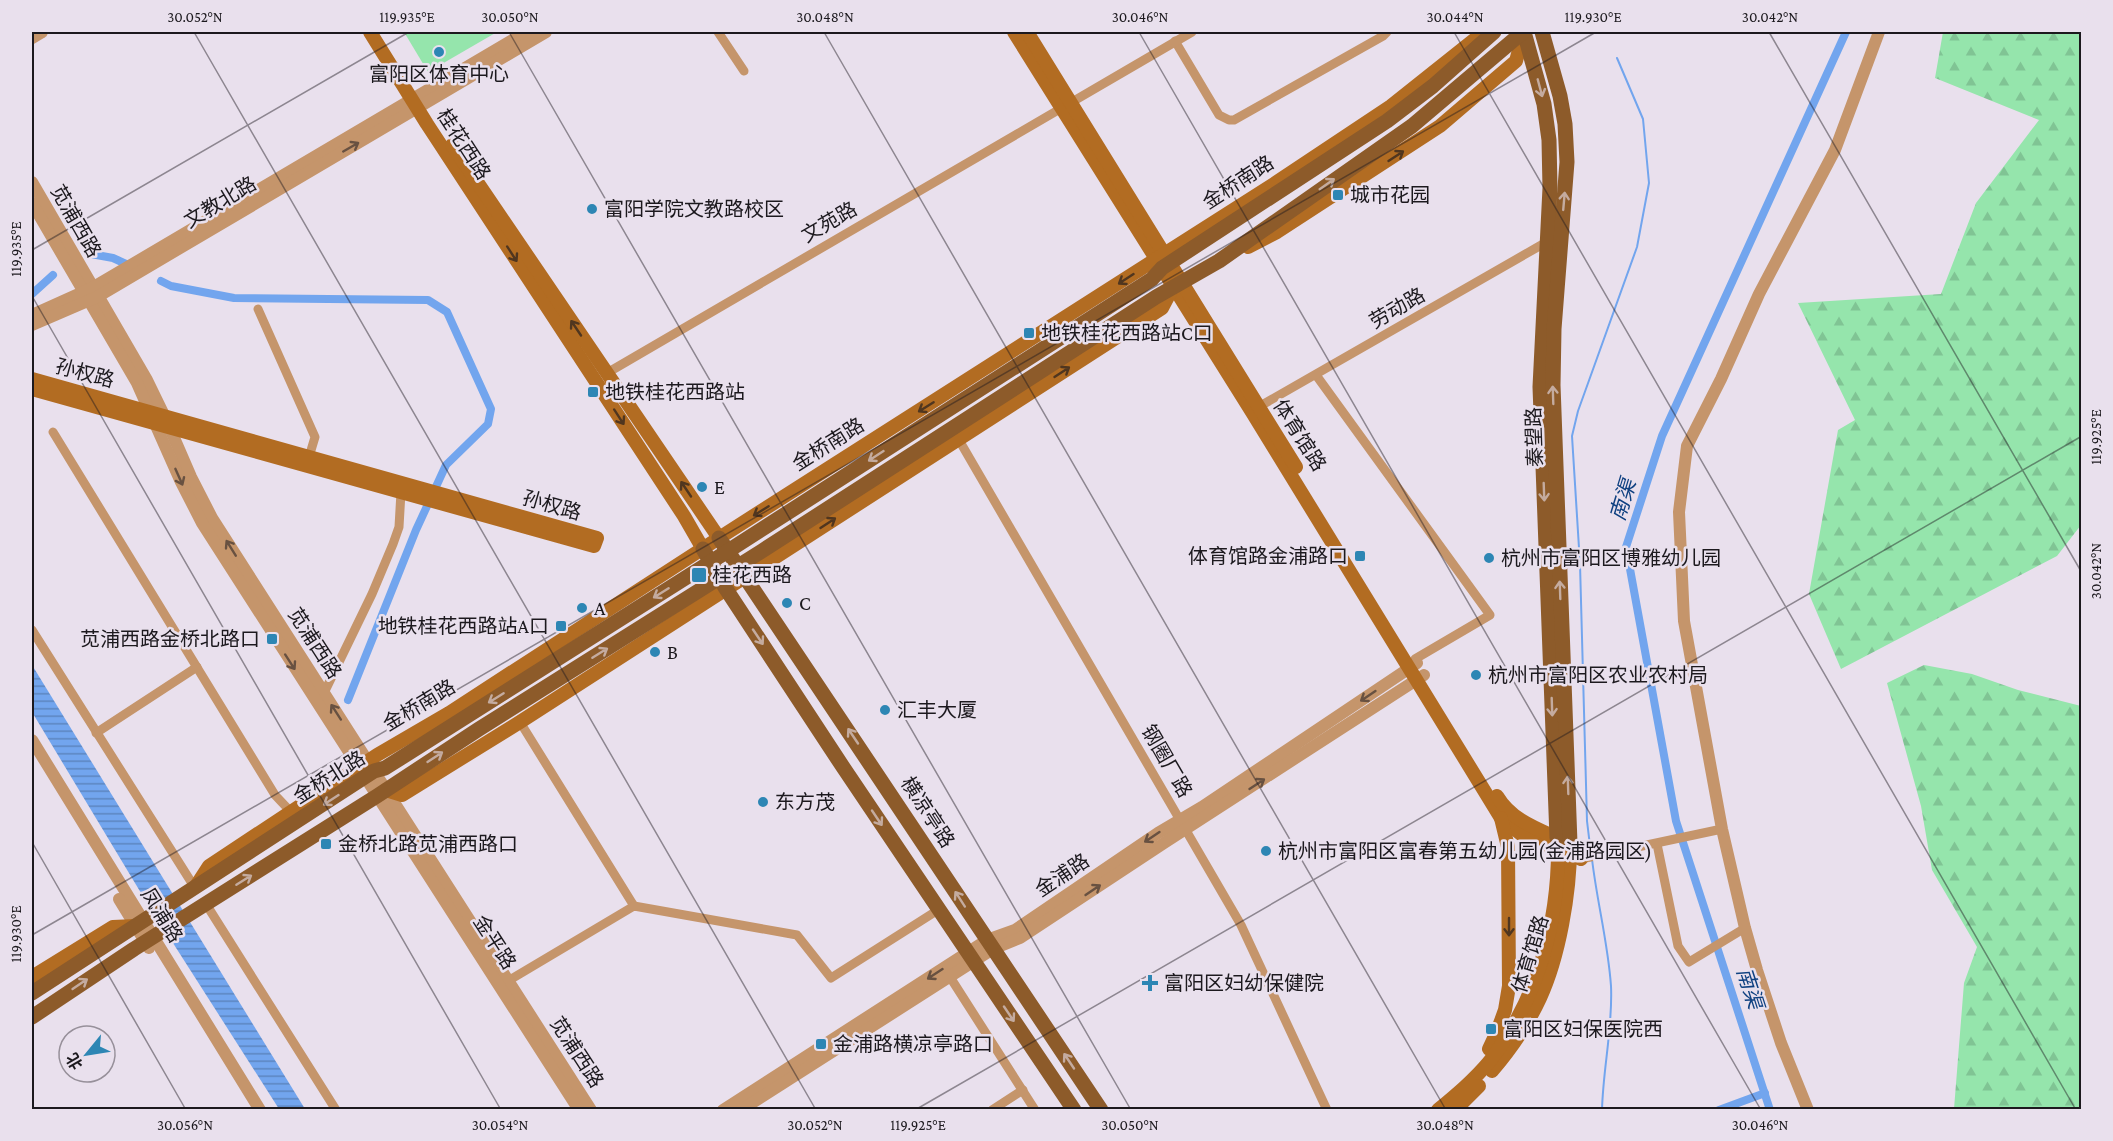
<svg xmlns="http://www.w3.org/2000/svg" width="2113" height="1141" viewBox="0 0 2113 1141" font-family="'Crimson Pro','Noto Sans SC',serif">
	<defs>
		<pattern id="forest-firs" width="22" height="20" patternUnits="userSpaceOnUse" patternTransform="scale(1.5)"><rect width="22" height="20" fill="#95e5ac"/><path d="M5 1l3.5 6h-7zM16 11l3.5 6h-7z" fill="#80c494"/></pattern>
		<pattern id="water-rules" width="6" height="5" patternUnits="userSpaceOnUse" patternTransform="scale(1.5)"><rect width="6" height="5" fill="#72a5ee"/><path d="M0 2.5h6" fill="none" stroke="#5d86c0"/></pattern>
	</defs>
	<rect width="100%" height="100%" fill="#e9e0ed"/>
	<g fill="url(#forest-firs)">
		<polygon points="1943,32 2081,32 2081,525 2057,556 1841,669 1809,594 1838,430 1855,420 1798,303 1941,294 1976,203 2039,120 1935,78"/>
		<polygon points="1924,665 1972,674 2018,690 2081,706 2081,1109 1954,1109 1964,983 1977,947 1932,870 1921,806 1887,683"/>
	</g>
	<polygon fill="#95e5ac" points="404,32 497,32 428,72"/>
	<polygon fill="url(#water-rules)" points="32,665 305,1109 279,1109 141,893 32,712"/>
	<g fill="none" stroke-linecap="round" stroke-linejoin="round">
		<g stroke="#72a5ee" stroke-width="2">
			<polyline points="1591,854 1587,821 1580,564 1572,436 1578,411 1637,247 1649,183 1643,119 1617,58"/>
			<path d="M1592,859c5,43 16,84 19,127 2,41 -8,82 -9,124"/>
		</g>
		<g stroke="#72a5ee" stroke-width="8">
			<polyline points="91,254 113,258 126,264"/>
			<polyline points="161,281 171,286 234,298 428,300 447,312 491,409 488,424 446,465 416,530 348,700"/>
			<polyline points="32,294 53,275"/>
			<polyline points="1719,1110 1765,1093"/>
			<polyline points="1770,1110 1676,821 1626,547 1662,436 1846,32"/>
		</g>
		<g stroke="#c5956b" stroke-width="9">
			<polyline points="718,32 744,71"/>
			<polyline points="1175,41 1219,115 1229,120 1234,120 1383,36 1387,32"/>
			<polyline points="258,309 315,437 309,457"/>
			<polyline points="607,373 1192,32"/>
			<polyline points="1316,375 1490,615 1415,659"/>
			<polyline points="1255,409 1550,240"/>
			<polyline points="53,432 275,795 291,812"/>
			<polyline points="959,440 1241,925 1327,1110"/>
			<polyline points="32,630 195,888"/>
			<polyline points="324,693 372,594 393,544 399,527 401,492"/>
			<polyline points="520,722 634,906"/>
			<polyline points="96,733 197,667"/>
			<polyline points="1657,844 1678,946 1689,962 1745,928"/>
			<polyline points="1581,859 1722,829"/>
			<polyline points="206,904 336,1110"/>
			<polyline points="950,977 1035,1110"/>
			<polyline points="508,981 634,906 797,935 831,978 938,910"/>
			<polyline points="992,1110 1023,1090"/>
		</g>
		<g stroke="#c5956b" stroke-width="12">
			<polyline points="32,38 42,32"/>
			<polyline points="32,182 147,380 165,417 191,477 212,518 591,1110"/>
			<polyline points="32,203 137,383 181,482 202,523 579,1110"/>
			<polyline points="32,315 92,288 526,32"/>
			<polyline points="32,325 97,297 546,32"/>
			<polyline points="32,740 260,1110"/>
			<polyline points="119,899 149,948"/>
			<polyline points="723,1110 987,940 1015,930 1158,833 1202,807 1417,663"/>
			<polyline points="741,1110 993,949 1020,938 1164,843 1424,675"/>
			<polyline points="1808,1110 1781,1043 1757,970 1745,928 1722,829 1684,621 1679,512 1687,446 1721,379 1759,294 1835,150 1879,32"/>
		</g>
		<g stroke="#b26c22" stroke-width="14">
			<polyline points="370,32 427,124 684,516 703,549"/>
			<polyline points="1014,32 1252,412 1501,818 1521,834 1581,859"/>
			<polyline points="1027,32 1296,467"/>
			<polyline points="452,145 719,538"/>
			<polyline points="1248,247 1277,232 1440,126 1516,61 1524,32"/>
			<polyline points="32,379 597,538 594,546 32,389"/>
			<polyline points="386,790 402,795 520,722 1162,308 1173,287"/>
			<path d="M1497,796c15,25 41,33 67,45"/>
			<polyline points="196,886 209,866 377,755 449,713 719,538 1277,182 1391,106 1484,32"/>
			<polyline points="32,977 113,927 135,926"/>
			<polyline points="1489,1049 1497,1032 1505,1010 1509,986 1508,847 1501,818"/>
			<path d="M1492,1071c18,-21 36,-47 48,-73 19,-41 30,-105 30,-150"/>
			<path d="M1438,1110c18,-15 36,-30 51,-48 49,-63 70,-140 69,-219"/>
			<polyline points="1455,1110 1479,1086"/>
		</g>
		<g stroke="#8d5b2a" stroke-width="15">
			<polyline points="1524,32 1544,104 1549,140 1550,188 1540,387 1557,838"/>
			<polyline points="1542,32 1560,96 1565,124 1567,162 1554,329 1553,385 1570,843"/>
			<polyline points="719,538 1101,1110"/>
			<polyline points="703,549 726,589 843,767 1074,1110"/>
			<polyline points="32,993 374,771 385,768 728,551 1152,279 1162,268 1387,121 1433,86 1494,32"/>
			<polyline points="32,1017 134,949 377,796 479,729 762,551 1156,297 1219,261 1412,126 1523,32"/>
		</g>
	</g>
	<defs><path id="oneway-shaft" d="M-6 0H5M1.5-3L5.5 0L1.5 3" fill="none" stroke-width="1.6" stroke-linecap="round" stroke-linejoin="round" transform="scale(1.5)"/></defs>
	<g stroke="#c4ab9f">
		<use href="#oneway-shaft" transform="translate(1540 88) rotate(75)"/>
		<use href="#oneway-shaft" transform="translate(1327 184) rotate(-35)"/>
		<use href="#oneway-shaft" transform="translate(1564 201) rotate(-85)"/>
		<use href="#oneway-shaft" transform="translate(1553 395) rotate(-92)"/>
		<use href="#oneway-shaft" transform="translate(876 456) rotate(147)"/>
		<use href="#oneway-shaft" transform="translate(1544 492) rotate(88)"/>
		<use href="#oneway-shaft" transform="translate(1560 590) rotate(-92)"/>
		<use href="#oneway-shaft" transform="translate(661 593) rotate(148)"/>
		<use href="#oneway-shaft" transform="translate(758 637) rotate(56)"/>
		<use href="#oneway-shaft" transform="translate(600 653) rotate(-32)"/>
		<use href="#oneway-shaft" transform="translate(496 698) rotate(148)"/>
		<use href="#oneway-shaft" transform="translate(1552 707) rotate(88)"/>
		<use href="#oneway-shaft" transform="translate(853 736) rotate(-124)"/>
		<use href="#oneway-shaft" transform="translate(435 757) rotate(-33)"/>
		<use href="#oneway-shaft" transform="translate(1568 785) rotate(-92)"/>
		<use href="#oneway-shaft" transform="translate(331 800) rotate(147)"/>
		<use href="#oneway-shaft" transform="translate(877 818) rotate(56)"/>
		<use href="#oneway-shaft" transform="translate(244 880) rotate(-32)"/>
		<use href="#oneway-shaft" transform="translate(960 899) rotate(-123)"/>
		<use href="#oneway-shaft" transform="translate(80 984) rotate(-34)"/>
		<use href="#oneway-shaft" transform="translate(1009 1014) rotate(56)"/>
		<use href="#oneway-shaft" transform="translate(1069 1061) rotate(-124)"/>
	</g>
	<g stroke="#685141">
		<use href="#oneway-shaft" transform="translate(351 147) rotate(-30)"/>
		<use href="#oneway-shaft" transform="translate(179 477) rotate(66)"/>
		<use href="#oneway-shaft" transform="translate(231 548) rotate(-122)"/>
		<use href="#oneway-shaft" transform="translate(290 662) rotate(57)"/>
		<use href="#oneway-shaft" transform="translate(1368 696) rotate(146)"/>
		<use href="#oneway-shaft" transform="translate(336 712) rotate(-123)"/>
		<use href="#oneway-shaft" transform="translate(1257 784) rotate(-33)"/>
		<use href="#oneway-shaft" transform="translate(1152 837) rotate(146)"/>
		<use href="#oneway-shaft" transform="translate(1093 890) rotate(-34)"/>
		<use href="#oneway-shaft" transform="translate(935 974) rotate(147)"/>
	</g>
	<g stroke="#50361f">
		<use href="#oneway-shaft" transform="translate(1396 156) rotate(-33)"/>
		<use href="#oneway-shaft" transform="translate(512 254) rotate(57)"/>
		<use href="#oneway-shaft" transform="translate(1126 279) rotate(147)"/>
		<use href="#oneway-shaft" transform="translate(576 328) rotate(-124)"/>
		<use href="#oneway-shaft" transform="translate(1062 372) rotate(-33)"/>
		<use href="#oneway-shaft" transform="translate(926 407) rotate(148)"/>
		<use href="#oneway-shaft" transform="translate(619 417) rotate(57)"/>
		<use href="#oneway-shaft" transform="translate(686 489) rotate(-124)"/>
		<use href="#oneway-shaft" transform="translate(761 511) rotate(148)"/>
		<use href="#oneway-shaft" transform="translate(828 523) rotate(-33)"/>
		<use href="#oneway-shaft" transform="translate(1509 927) rotate(90)"/>
	</g>
	<path fill="none" stroke="#1c191e" stroke-width="1.5" stroke-opacity="0.45" d="M194,32l622,1078M509,32l622,1078M824,32l622,1078M1139,32l622,1078M1454,32l622,1078M1769,32l313,541M32,250l377,-218M32,296l469,814M32,842l154,268M32,935l1564,-903M915,1110l1167,-674"/>
	<g fill="#2d86b4" stroke="#e9e0ed" stroke-width="2">
		<circle cx="439" cy="52" r="6"/>
		<rect x="1332" y="189" width="12" height="12" rx="3"/>
		<circle cx="592" cy="209" r="6"/>
		<rect x="1023" y="327" width="12" height="12" rx="3"/>
		<rect x="587" y="386" width="12" height="12" rx="3"/>
		<circle cx="702" cy="487" r="6"/>
		<rect x="1354" y="550" width="12" height="12" rx="3"/>
		<circle cx="1489" cy="558" r="6"/>
		<rect x="691" y="567" width="16" height="16" rx="3"/>
		<circle cx="787" cy="603" r="6"/>
		<circle cx="582" cy="608" r="6"/>
		<rect x="555" y="620" width="12" height="12" rx="3"/>
		<rect x="266" y="633" width="12" height="12" rx="3"/>
		<circle cx="655" cy="652" r="6"/>
		<circle cx="1476" cy="675" r="6"/>
		<circle cx="885" cy="710" r="6"/>
		<circle cx="763" cy="802" r="6"/>
		<rect x="320" y="838" width="12" height="12" rx="3"/>
		<circle cx="1266" cy="851" r="6"/>
		<path d="M1147 974h6v6h6v6h-6v6h-6v-6h-6v-6h6z"/>
		<rect x="1485" y="1023" width="12" height="12" rx="3"/>
		<rect x="815" y="1038" width="12" height="12" rx="3"/>
	</g>
	<g text-anchor="middle" stroke-width="5" stroke-linejoin="round" paint-order="stroke">
		<g font-size="20" fill="#1c191e" stroke="#e9e0ed" text-anchor="start">
			<text x="439" y="81" text-anchor="middle">富阳区体育中心</text>
			<text x="1350" y="202">城市花园</text>
			<text x="604" y="216">富阳学院文教路校区</text>
			<text x="1041" y="340">地铁桂花西路站C口</text>
			<text x="605" y="399">地铁桂花西路站</text>
			<text x="714" y="494">E</text>
			<text x="1348" y="563" text-anchor="end">体育馆路金浦路口</text>
			<text x="1501" y="565">杭州市富阳区博雅幼儿园</text>
			<text x="712" y="582">桂花西路</text>
			<text x="799" y="610">C</text>
			<text x="594" y="615">A</text>
			<text x="549" y="633" text-anchor="end">地铁桂花西路站A口</text>
			<text x="260" y="646" text-anchor="end">苋浦西路金桥北路口</text>
			<text x="667" y="659">B</text>
			<text x="1488" y="682">杭州市富阳区农业农村局</text>
			<text x="897" y="717">汇丰大厦</text>
			<text x="775" y="809">东方茂</text>
			<text x="338" y="851">金桥北路苋浦西路口</text>
			<text x="1278" y="858">杭州市富阳区富春第五幼儿园(金浦路园区)</text>
			<text x="1164" y="990">富阳区妇幼保健院</text>
			<text x="1503" y="1036">富阳区妇保医院西</text>
			<text x="833" y="1051">金浦路横凉亭路口</text>
		</g>
		<g font-size="20" fill="#1c191e" stroke="#e9e0ed">
			<text transform="translate(464 144) rotate(57)" y="7">桂花西路</text>
			<text transform="translate(1238 182) rotate(-33)" y="7">金桥南路</text>
			<text transform="translate(220 202) rotate(-31)" y="7">文教北路</text>
			<text transform="translate(76 221) rotate(60)" y="7">苋浦西路</text>
			<text transform="translate(829 222) rotate(-30)" y="7">文苑路</text>
			<text transform="translate(1397 308) rotate(-30)" y="7">劳动路</text>
			<text transform="translate(85 373) rotate(15)" y="7">孙权路</text>
			<text transform="translate(1300 435) rotate(58)" y="7">体育馆路</text>
			<text transform="translate(1534 437) rotate(-92)" y="7">秦望路</text>
			<text transform="translate(828 444) rotate(-32)" y="7">金桥南路</text>
			<text transform="translate(552 505) rotate(16)" y="7">孙权路</text>
			<text transform="translate(315 643) rotate(57)" y="7">苋浦西路</text>
			<text transform="translate(419 705) rotate(-31)" y="7">金桥南路</text>
			<text transform="translate(1167 761) rotate(60)" y="7">钢圈厂路</text>
			<text transform="translate(329 777) rotate(-32)" y="7">金桥北路</text>
			<text transform="translate(928 812) rotate(57)" y="7">横凉亭路</text>
			<text transform="translate(1062 875) rotate(-34)" y="7">金浦路</text>
			<text transform="translate(162 915) rotate(58)" y="7">凤浦路</text>
			<text transform="translate(495 942) rotate(57)" y="7">金平路</text>
			<text transform="translate(1530 954) rotate(-73)" y="7">体育馆路</text>
			<text transform="translate(577 1052) rotate(57)" y="7">苋浦西路</text>
		</g>
		<g font-size="21" font-style="italic" fill="#0f4181" stroke="#e9e0ed">
			<text transform="translate(1623 500) rotate(-73)" y="7">南渠</text>
			<text transform="translate(1750 988) rotate(72)" y="7">南渠</text>
		</g>
	</g>
	<rect width="2113" height="1141" fill="none" stroke="#e9e0ed" stroke-width="66"/>
	<g transform="translate(87 1054) rotate(240)"><circle r="28" fill="#e9e0ed" stroke="#97909a" stroke-width="1.5"/>
	<path d="M0-4.5L10 22L0 15L-10 22Z" fill="#2d86b4"/>
	<text y="-9" font-size="16" font-weight="bold" text-anchor="middle" fill="#1c191e">北</text>
	</g>
	<rect x="33" y="33" width="2047" height="1075" fill="none" stroke="#1c191e" stroke-width="2"/>
	<g font-size="15" text-anchor="middle" fill="#1c191e">
		<text x="195" y="22">30.052°N</text>
		<text x="407" y="22">119.935°E</text>
		<text x="510" y="22">30.050°N</text>
		<text x="825" y="22">30.048°N</text>
		<text x="1140" y="22">30.046°N</text>
		<text x="1455" y="22">30.044°N</text>
		<text x="1593" y="22">119.930°E</text>
		<text x="1770" y="22">30.042°N</text>
		<text transform="translate(16 249) rotate(-90)" y="5">119.935°E</text>
		<text transform="translate(2096 437) rotate(-90)" y="5">119.925°E</text>
		<text transform="translate(2096 571) rotate(-90)" y="5">30.042°N</text>
		<text transform="translate(16 934) rotate(-90)" y="5">119.930°E</text>
		<text x="185" y="1130">30.056°N</text>
		<text x="500" y="1130">30.054°N</text>
		<text x="815" y="1130">30.052°N</text>
		<text x="918" y="1130">119.925°E</text>
		<text x="1130" y="1130">30.050°N</text>
		<text x="1445" y="1130">30.048°N</text>
		<text x="1760" y="1130">30.046°N</text>
	</g>
</svg>
